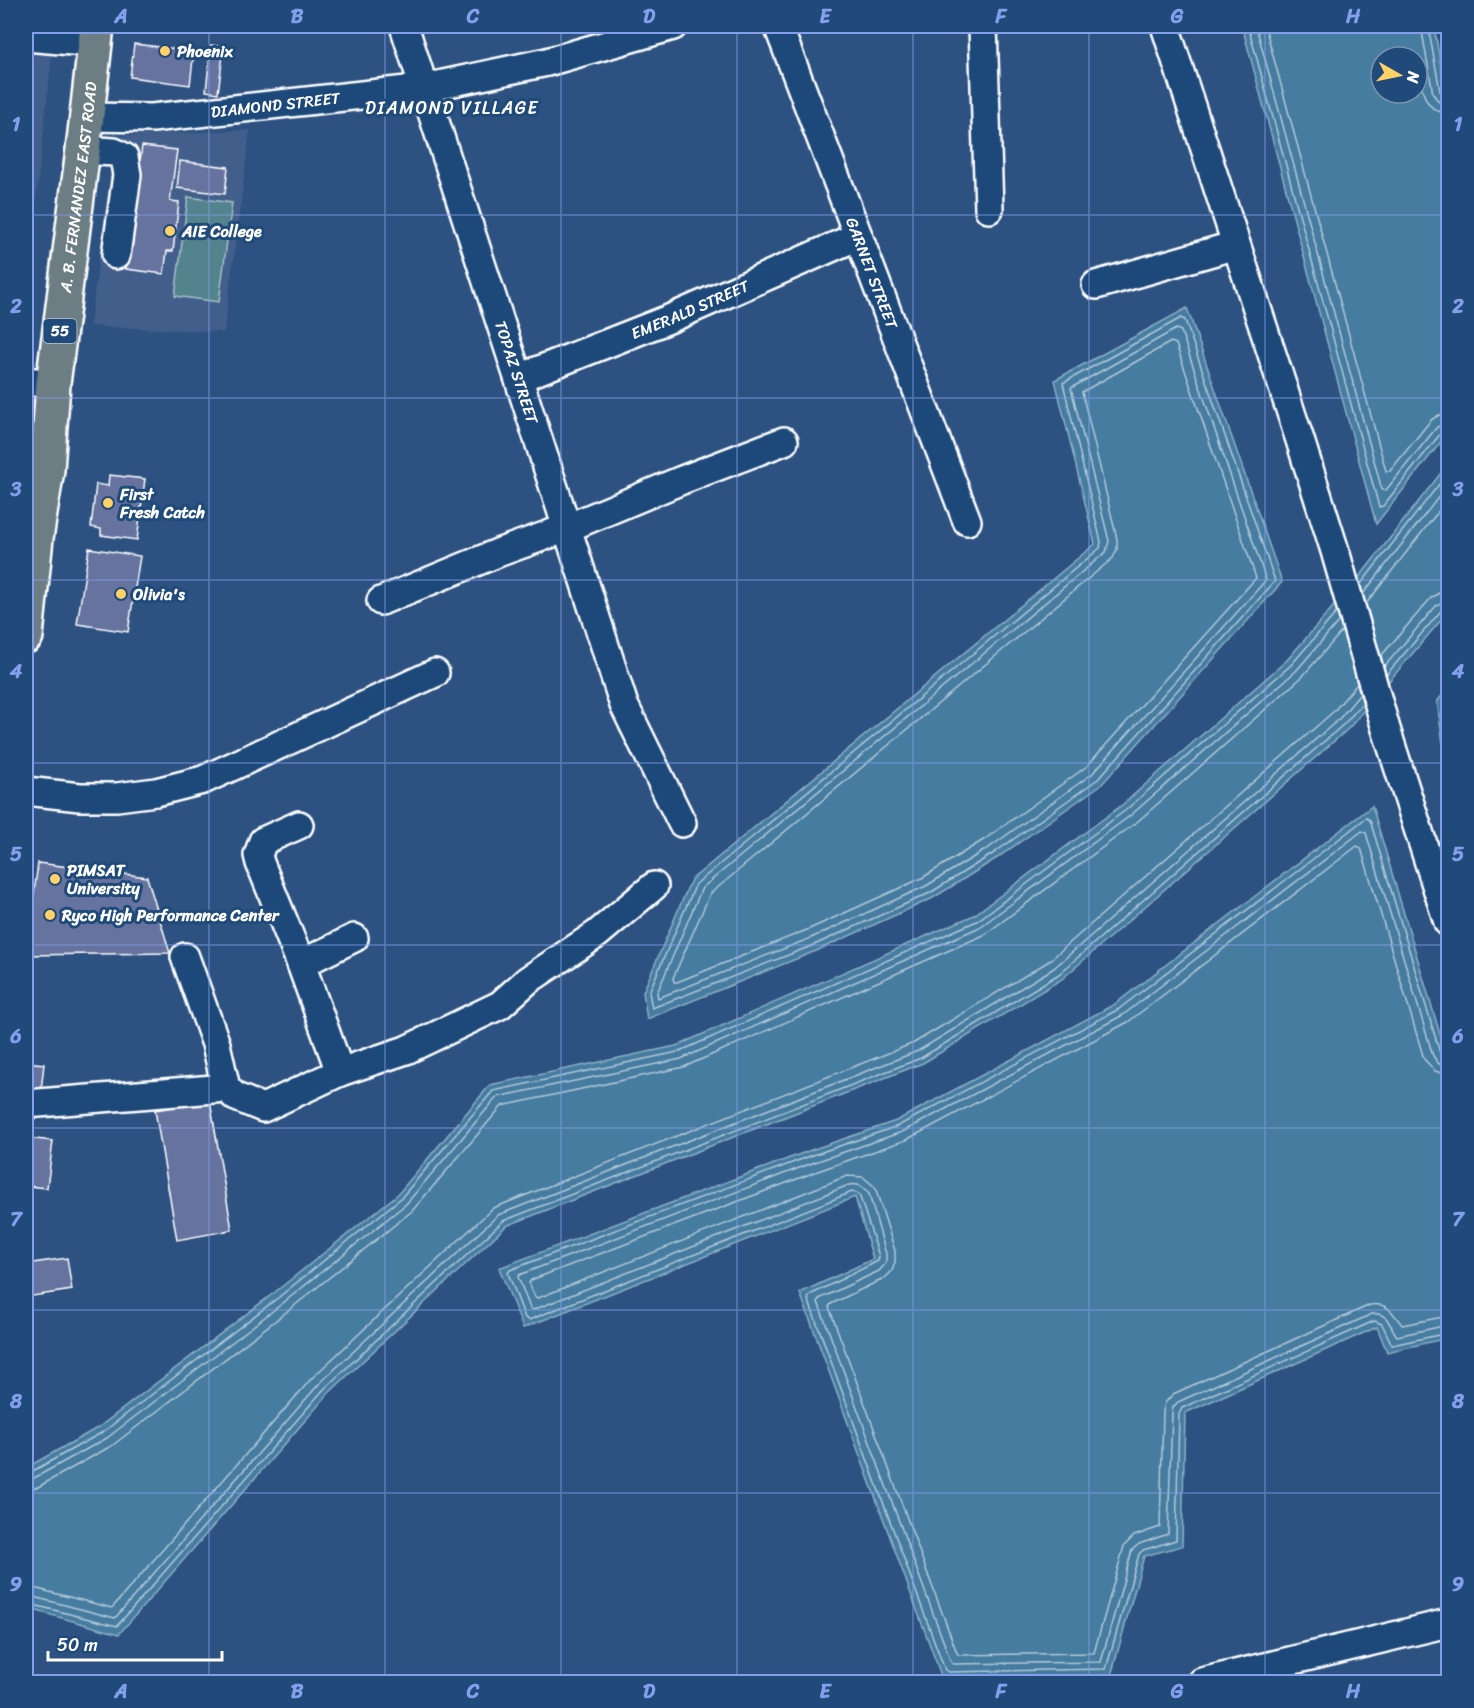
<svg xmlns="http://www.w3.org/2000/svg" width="1474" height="1708" viewBox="0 0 1474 1708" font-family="Sriracha,sans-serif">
	<rect width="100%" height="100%" fill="#2d5281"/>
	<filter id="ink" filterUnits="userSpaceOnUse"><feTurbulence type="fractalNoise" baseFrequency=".0167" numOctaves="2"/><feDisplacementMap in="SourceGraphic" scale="12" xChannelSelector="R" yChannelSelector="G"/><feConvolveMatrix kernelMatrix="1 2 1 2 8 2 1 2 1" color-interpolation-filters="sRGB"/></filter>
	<g filter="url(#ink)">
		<g fill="#425f8c">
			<polygon points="26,26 55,26 35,208 26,207"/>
			<polygon points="250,130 224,332 90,326 115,136"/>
		</g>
		<polygon fill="#53838d" stroke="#a9c1c6" stroke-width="1.5" points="188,197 232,203 219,302 175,296"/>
		<g fill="#447ba0" stroke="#8fb0c6" stroke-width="1.5" fill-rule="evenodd">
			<path d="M1242,26h192l14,80v327l-72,91zM1381,57h36v36h-36z"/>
			<polygon points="1187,308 1282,582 1102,784 997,858 933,898 816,951 647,1019 643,992 691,880 1095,544 1055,380"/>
			<polygon points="1448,464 1448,612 1349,728 1062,979 923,1063 506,1226 329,1393 119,1634 26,1608 26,1468 99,1427 275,1292 398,1194 490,1085 676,1046 974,915 1122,805 1287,660 1365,570"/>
			<polygon points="1448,688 1448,758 1443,743 1437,702"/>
			<polygon points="1372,806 1448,1061 1448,1338 1387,1352 1377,1327 1185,1413 1182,1546 1144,1556 1111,1676 942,1678 800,1293 873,1259 855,1197 523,1328 499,1268 811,1150 896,1121 1115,1004"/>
		</g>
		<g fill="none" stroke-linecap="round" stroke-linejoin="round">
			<g stroke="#b4cad9" stroke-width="1.5">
				<polyline points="1248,26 1379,507 1383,506 1441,433 1448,430"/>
				<polyline points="1256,26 1382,490 1386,490 1437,427 1448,423"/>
				<polyline points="1265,26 1386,471 1390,471 1431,420 1439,415 1448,414"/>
				<polyline points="1421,26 1433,94 1439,102 1448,104"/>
				<polyline points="1428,26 1440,91 1443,96 1448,97"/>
				<path d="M1417,59c4,21 3,53 31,54"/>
				<polygon points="1181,318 1185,320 1275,581 1098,779 994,853 930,893 814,945 652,1008 649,992 696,884 1100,548 1101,542 1063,383"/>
				<polygon points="1176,329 1181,331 1266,580 1092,774 990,847 926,886 811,938 658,998 657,993 702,888 1106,552 1109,541 1071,388"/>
				<polygon points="1171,342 1176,344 1256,578 1086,767 985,839 922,878 807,930 677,982 674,982 673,978 710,894 1113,558 1117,549 1117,539 1082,392"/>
				<polyline points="1360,585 1448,473"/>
				<polyline points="1363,594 1448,485"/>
				<polyline points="1366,604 1448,499"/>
				<polyline points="1381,656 1431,598 1439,593 1448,592"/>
				<polyline points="1384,667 1436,606 1442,602 1448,601"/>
				<polyline points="1386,675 1441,611 1448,609"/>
				<polyline points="1448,1058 1443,1057 1440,1053 1370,820 1366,818 1119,1009 898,1126 813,1155 510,1270 508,1273 525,1318 529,1320 852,1192 859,1194 879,1256 878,1261 810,1295 808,1299 945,1670 948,1672 1106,1669 1139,1554 1143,1550 1176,1540 1179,1414 1182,1408 1374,1321 1382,1324 1392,1345 1448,1333"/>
				<path d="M1448,1066l-9,-2 -6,-8 -67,-223 -4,-2 -239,184 -221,117 -87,30 -296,113 -1,2 12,31 3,2 316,-125c9,-2 15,1 20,9l17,60v9l-7,8 -60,28 -1,3 133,360 2,2 148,-2 31,-112 7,-6 29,-10 4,-121 1,-6 5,-5 194,-88c17,-2 17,12 25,22l51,-11"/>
				<path d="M1448,1075l-13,-4 -11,-12 -63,-211 -4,-2 -229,176 -222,118 -88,31 -287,109 -2,3 6,14 3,1 309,-122 16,1 12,10 20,64v11l-3,9 -7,7 -54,26 -2,3 128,346 2,2 135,-2 30,-107 10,-10 26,-9 3,-115 2,-9 8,-9 197,-89c18,-3 23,8 32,20l46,-9"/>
				<polyline points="26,1472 31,1472 103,1432 279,1297 401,1198 493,1091 678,1052 977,921 1126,810 1291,665 1337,612"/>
				<polyline points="26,1480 34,1478 107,1438 283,1303 406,1204 497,1097 681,1059 980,927 1131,815 1296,671 1339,621"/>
				<polyline points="26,1489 38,1487 113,1445 289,1310 412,1211 502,1106 684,1067 984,935 1137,822 1302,677 1342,631"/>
				<polyline points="26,1586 112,1608 312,1378 493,1208 914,1043 1049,961 1333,712 1357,684"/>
				<polyline points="26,1595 115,1618 319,1384 498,1215 918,1051 1054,968 1339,719 1360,694"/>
				<polyline points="26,1603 117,1626 324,1389 503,1221 921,1058 1059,974 1344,724 1363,703"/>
			</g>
		</g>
		<g fill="#66739f" stroke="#fff" stroke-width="1.5">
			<polygon points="134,44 194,51 190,85 130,77"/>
			<polygon points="211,45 224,47 218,93 206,91"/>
			<polygon points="142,146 177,150 170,201 179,202 173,251 167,251 164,274 126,269"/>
			<polygon points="180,161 228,167 225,194 177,188"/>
			<polygon points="109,475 145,479 137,540 101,535 101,529 91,527 96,484 108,486"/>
			<polygon points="89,548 140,556 128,632 77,624"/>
			<polygon points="38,863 147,877 170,953 26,955"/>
			<polygon points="26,1062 44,1064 40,1100 26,1099"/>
			<polygon points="210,1101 232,1230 177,1240 155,1110"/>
			<polygon points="26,1138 53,1141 47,1188 26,1186"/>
			<polygon points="67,1258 72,1290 26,1297 26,1264"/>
		</g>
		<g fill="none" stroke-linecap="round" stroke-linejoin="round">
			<g stroke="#fff" stroke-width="32">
				<g id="minor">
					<path id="s1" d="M778,26l189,495"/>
					<polyline points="983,26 989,209"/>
					<polyline points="1165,26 1299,437 1335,551 1386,729 1448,922"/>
					<polyline points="26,37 95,43"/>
					<path id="s2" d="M87,117l65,1 273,-30 122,-26 126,-36"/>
					<polyline points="83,150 114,152 124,157 127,175 116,255"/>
					<polyline points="1096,285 1236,245"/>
					<path id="s3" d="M519,378l150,-59 189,-83"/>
					<polyline points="26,381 53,384"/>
					<polyline points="381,601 500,552 567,528 404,26"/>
					<polyline points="26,791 80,797 117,797 156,792 203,780 435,673"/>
					<polyline points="682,823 624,705 567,528 682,480 784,441"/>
					<polyline points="299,825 263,841 258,855 260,863 301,964"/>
					<polyline points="185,957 216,1044 226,1088"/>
					<polyline points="340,1072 301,964 354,938"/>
					<polyline points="26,1104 226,1088 236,1097 263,1108 340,1072 406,1050 500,1005 528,980 597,934 654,886"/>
					<polyline points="1202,1682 1448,1623"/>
				</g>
			</g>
			<g stroke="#fff" stroke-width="38">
				<g id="highway">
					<path id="s4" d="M26,636l10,-98 11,-68 6,-86 30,-234 14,-124"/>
				</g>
			</g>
			<use href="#minor" stroke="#1f4a7a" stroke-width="27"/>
			<use href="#highway" stroke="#6c7e84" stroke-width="33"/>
		</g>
	</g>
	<path fill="none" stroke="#839eea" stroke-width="1.5" stroke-opacity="0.55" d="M209,26v1656M385,26v1656M561,26v1656M737,26v1656M913,26v1656M1089,26v1656M1265,26v1656M26,215h1422M26,398h1422M26,580h1422M26,763h1422M26,945h1422M26,1128h1422M26,1310h1422M26,1493h1422"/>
	<g fill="#ffd166" stroke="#1f4a7a" stroke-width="2">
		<circle cx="165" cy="51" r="6"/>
		<circle cx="170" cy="231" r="6"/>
		<circle cx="108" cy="503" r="6"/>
		<circle cx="121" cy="594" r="6"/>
		<circle cx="55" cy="879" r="6"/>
		<circle cx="50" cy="915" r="6"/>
	</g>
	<g text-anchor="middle" stroke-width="6" stroke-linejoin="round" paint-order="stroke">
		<rect fill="#1f4a7a" stroke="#bcc9d7" stroke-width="1.5" x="43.5" y="319" width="33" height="24" rx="4.5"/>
		<g font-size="15" font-weight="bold" fill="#fff">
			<text x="60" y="336">55</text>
		</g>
		<g font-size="16" font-weight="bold" fill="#fff" stroke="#1f4a7a" text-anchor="start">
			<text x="177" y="57">Phoenix</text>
			<text x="182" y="237">AIE College</text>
			<text x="120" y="500">First<tspan x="120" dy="18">Fresh Catch</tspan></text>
			<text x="133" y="600">Olivia's</text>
			<text x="67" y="876">PIMSAT<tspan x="67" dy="18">University</tspan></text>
			<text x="62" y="921">Ryco High Performance Center</text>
		</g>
		<g font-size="16" fill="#fff" stroke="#1f4a7a">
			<text dy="6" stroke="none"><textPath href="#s2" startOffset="189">DIAMOND STREET</textPath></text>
			<text dy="6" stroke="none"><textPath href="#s4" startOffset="452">A. B. FERNANDEZ EAST ROAD</textPath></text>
			<text dy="6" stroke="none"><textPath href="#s1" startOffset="264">GARNET STREET</textPath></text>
			<text dy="6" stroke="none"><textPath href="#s3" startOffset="184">EMERALD STREET</textPath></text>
			<text transform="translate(517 372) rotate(72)" y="6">TOPAZ STREET</text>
		</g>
		<g font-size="18" letter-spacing="1.5" fill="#fff" stroke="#1f4a7a">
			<text x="452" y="114">DIAMOND VILLAGE</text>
		</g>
	</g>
	<rect width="1474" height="1708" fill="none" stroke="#1f4a7a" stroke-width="66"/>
	<g transform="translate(1399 75) rotate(99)"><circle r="28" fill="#1f4a7a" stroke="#7992af" stroke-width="1.5"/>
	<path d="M0-4.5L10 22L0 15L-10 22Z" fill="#ffd166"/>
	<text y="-9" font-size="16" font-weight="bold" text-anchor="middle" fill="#ffffff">N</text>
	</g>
	<path d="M48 1651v9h174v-9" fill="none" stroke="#ffffff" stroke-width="3"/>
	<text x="57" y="1651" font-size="18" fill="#ffffff" stroke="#1f4a7a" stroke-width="4.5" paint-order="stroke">50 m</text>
	<rect x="33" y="33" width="1408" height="1642" fill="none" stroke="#839eea" stroke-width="2"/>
	<g font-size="20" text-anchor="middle" font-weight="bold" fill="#839eea">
		<text x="121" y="23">A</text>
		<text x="297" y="23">B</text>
		<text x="473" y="23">C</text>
		<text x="649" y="23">D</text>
		<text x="825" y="23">E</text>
		<text x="1001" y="23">F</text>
		<text x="1177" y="23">G</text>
		<text x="1353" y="23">H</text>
		<text x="16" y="131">1</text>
		<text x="1458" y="131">1</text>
		<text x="16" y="313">2</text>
		<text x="1458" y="313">2</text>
		<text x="16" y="496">3</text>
		<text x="1458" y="496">3</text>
		<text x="16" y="678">4</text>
		<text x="1458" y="678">4</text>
		<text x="16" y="861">5</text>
		<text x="1458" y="861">5</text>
		<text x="16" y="1043">6</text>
		<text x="1458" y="1043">6</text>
		<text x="16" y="1226">7</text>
		<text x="1458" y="1226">7</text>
		<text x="16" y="1408">8</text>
		<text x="1458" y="1408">8</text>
		<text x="16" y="1591">9</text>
		<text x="1458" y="1591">9</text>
		<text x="121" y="1698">A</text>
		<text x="297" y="1698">B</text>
		<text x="473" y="1698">C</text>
		<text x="649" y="1698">D</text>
		<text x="825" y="1698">E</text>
		<text x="1001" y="1698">F</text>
		<text x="1177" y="1698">G</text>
		<text x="1353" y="1698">H</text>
	</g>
</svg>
